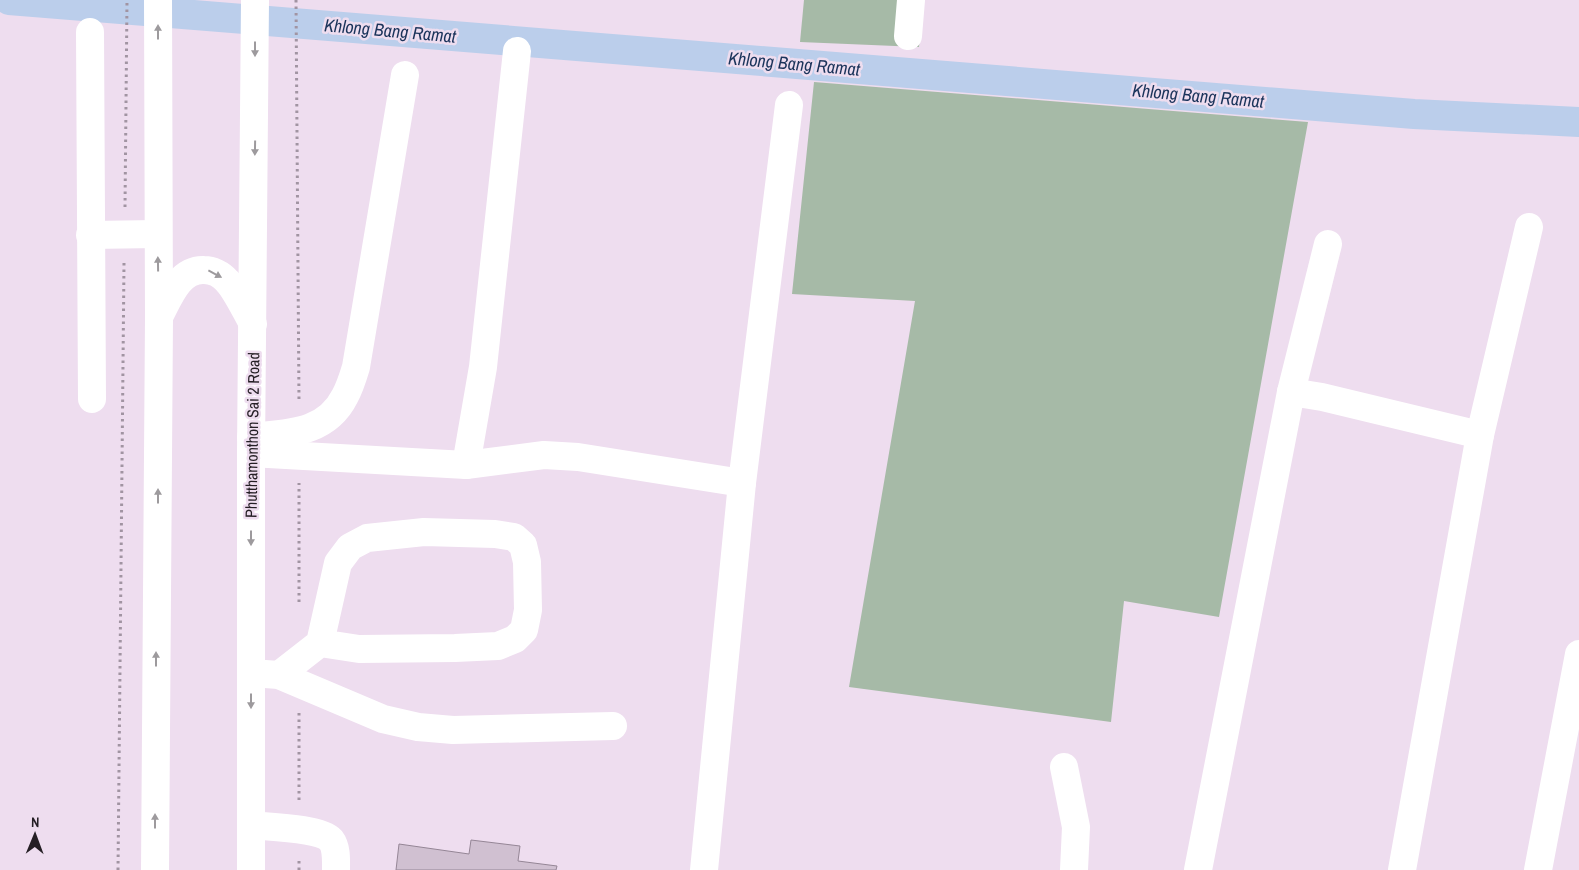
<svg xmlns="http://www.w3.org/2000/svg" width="1579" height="870" viewBox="0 0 1579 870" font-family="'Archivo Narrow',sans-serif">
	<rect width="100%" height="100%" fill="#eeddef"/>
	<g fill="#a6baa7">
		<polygon points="804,0 923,0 919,47 800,42"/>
		<polygon points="814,82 1308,122 1219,617 1124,601 1111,722 849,687 915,301 792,294"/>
	</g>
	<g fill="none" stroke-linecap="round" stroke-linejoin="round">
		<polyline stroke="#bbceeb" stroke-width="30" points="9,0 1414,114 1579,122"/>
	</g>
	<polygon fill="#d0c0d1" stroke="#958696" points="471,840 520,846 518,861 557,866 556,870 396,870 399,844 469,854"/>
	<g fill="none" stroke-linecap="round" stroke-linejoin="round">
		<g stroke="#a194a2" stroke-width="3" stroke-dasharray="2.5 4" stroke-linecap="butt">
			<polyline points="296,0 299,402"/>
			<polyline points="125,207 127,0"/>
			<polyline points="299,602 299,483"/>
			<polyline points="299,713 299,802"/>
			<polyline points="118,870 124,263"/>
			<polyline points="299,870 299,858"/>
		</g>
		<g stroke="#fff" stroke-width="28">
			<polyline points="90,32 92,399"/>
			<polyline points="908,36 911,0"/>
			<polyline points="90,235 157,234"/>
			<polyline points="1291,392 1328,244"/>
			<path d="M251,437c37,-4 75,-3 94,-41 5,-9 8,-19 11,-29l49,-292"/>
			<polyline points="251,453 466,465 544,455 578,457 742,483 704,870"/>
			<polyline points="466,465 483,367 517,51"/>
			<polyline points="742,483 789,105"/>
			<polyline points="265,674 279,675 383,719 418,727 453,730 613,726"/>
			<polyline points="279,675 320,643 338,563 350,547 367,538 424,532 495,534 514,537 523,545 527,562 528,610 524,630 515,639 498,646 455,648 359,649 320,643"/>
			<polyline points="1064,767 1076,827 1074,870"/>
			<path d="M251,825c17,2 69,3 80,15 6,8 5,20 5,30"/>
			<polyline points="1198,870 1291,392 1322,397 1480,435"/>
			<polyline points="1402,870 1480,435 1529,227"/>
			<polyline points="1538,870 1579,654"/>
		</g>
		<g stroke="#fff" stroke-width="28">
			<path d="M159,317c10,-19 20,-48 45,-47 8,0 17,4 23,11 9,9 19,31 26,43"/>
			<polyline points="155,870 159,318 158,0"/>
			<polyline points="251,870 251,453 255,0"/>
		</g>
	</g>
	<defs><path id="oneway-solid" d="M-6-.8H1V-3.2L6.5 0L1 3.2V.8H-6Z" transform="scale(1.25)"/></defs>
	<g fill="#9d9a9d">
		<use href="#oneway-solid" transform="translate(158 32) rotate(-90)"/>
		<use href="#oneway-solid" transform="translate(255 49) rotate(90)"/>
		<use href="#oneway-solid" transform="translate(255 148) rotate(91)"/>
		<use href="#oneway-solid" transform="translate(158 264) rotate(-91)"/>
		<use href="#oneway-solid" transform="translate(215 274) rotate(28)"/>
		<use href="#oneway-solid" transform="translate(158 496) rotate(-90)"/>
		<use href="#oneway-solid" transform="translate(251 538) rotate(90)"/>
		<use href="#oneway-solid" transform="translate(156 659) rotate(-90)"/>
		<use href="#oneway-solid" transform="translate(251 701) rotate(90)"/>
		<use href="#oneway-solid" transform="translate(155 821) rotate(-90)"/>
	</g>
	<g text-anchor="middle" stroke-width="5" stroke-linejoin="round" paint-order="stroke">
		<g font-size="16" fill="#251f25" stroke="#eeddef">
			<text transform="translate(252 435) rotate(-89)" y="6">Phutthamonthon Sai 2 Road</text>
		</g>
		<g font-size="18" font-style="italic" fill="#1a335a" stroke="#eeddef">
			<text transform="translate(390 31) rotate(5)" y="6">Khlong Bang Ramat</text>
			<text transform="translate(794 64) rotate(5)" y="6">Khlong Bang Ramat</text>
			<text transform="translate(1198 96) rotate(5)" y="6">Khlong Bang Ramat</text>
		</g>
	</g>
	<g transform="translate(35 835) rotate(1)" stroke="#eeddef" stroke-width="4" paint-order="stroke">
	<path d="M0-4L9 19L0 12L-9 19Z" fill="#251f25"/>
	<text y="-8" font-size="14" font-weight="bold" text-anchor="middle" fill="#251f25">N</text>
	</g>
</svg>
